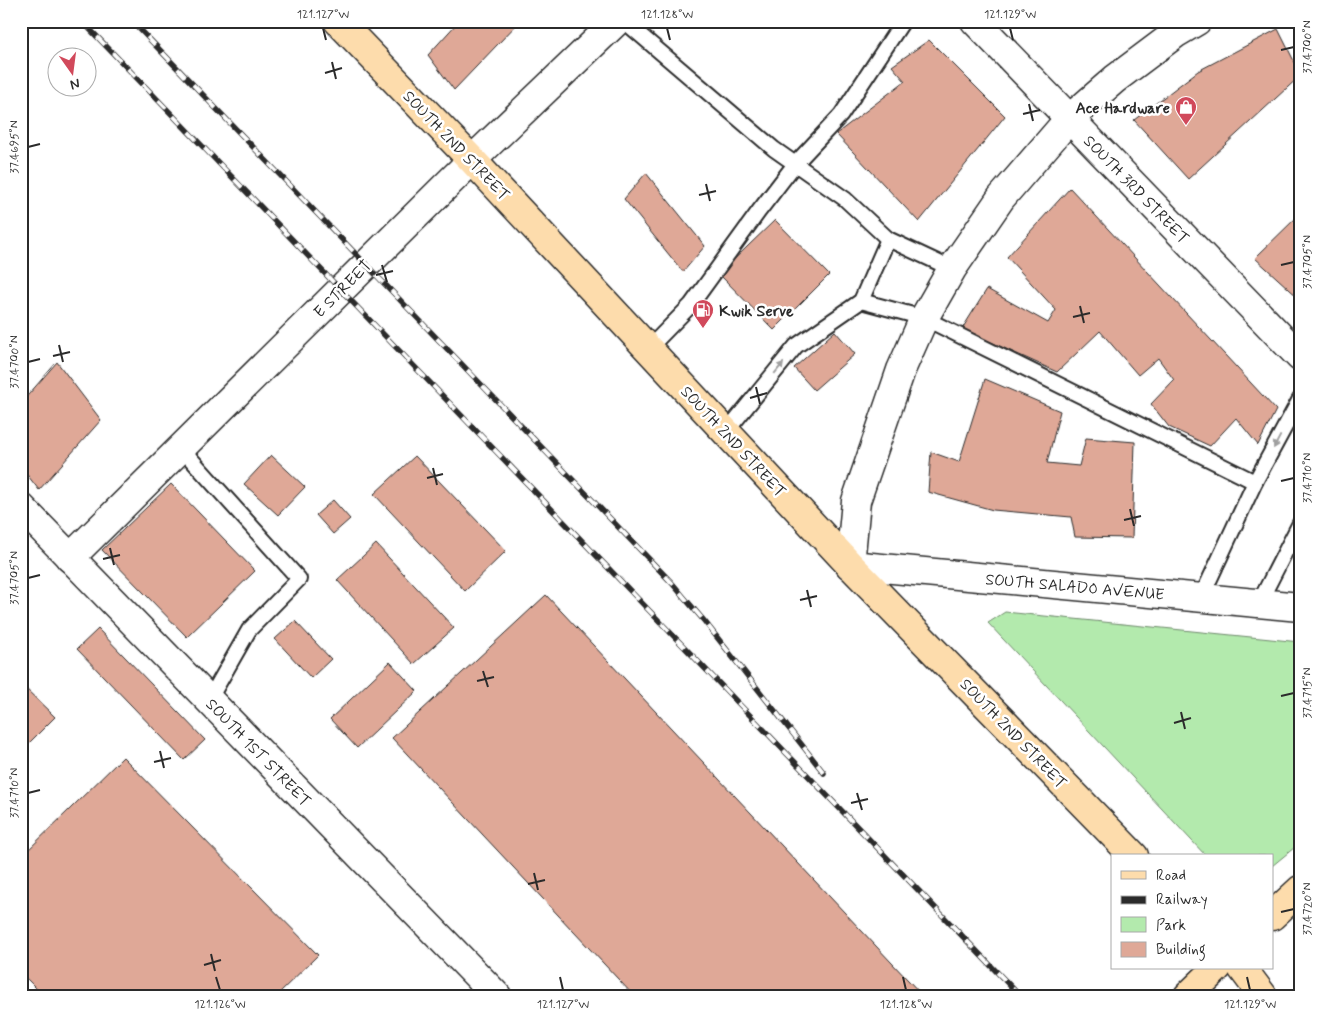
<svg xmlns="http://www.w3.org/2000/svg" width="1321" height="1017" viewBox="0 0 1321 1017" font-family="Mynerve,sans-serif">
	<rect width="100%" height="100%" fill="#fff"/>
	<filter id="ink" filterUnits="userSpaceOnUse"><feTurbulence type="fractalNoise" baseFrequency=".02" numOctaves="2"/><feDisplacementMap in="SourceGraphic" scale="10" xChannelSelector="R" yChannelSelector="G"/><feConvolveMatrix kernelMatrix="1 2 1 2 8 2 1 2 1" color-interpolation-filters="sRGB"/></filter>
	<g filter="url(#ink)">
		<polygon fill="#b3eaad" stroke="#6f8a6c" points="1005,612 1300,642 1300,843 1272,866 1272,856 1206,856 988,623"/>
		<g fill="#dfa897" stroke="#2b2b2b">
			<polygon points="459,21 520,21 454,90 428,55"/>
			<polygon points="1278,29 1300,73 1300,76 1188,179 1134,120 1198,71"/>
			<polygon points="929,40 1005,116 919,222 836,134 905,81 892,66"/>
			<polygon points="646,173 705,246 683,272 624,199"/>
			<polygon points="1070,188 1276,410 1258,445 1236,418 1210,446 1169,427 1151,404 1174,380 1158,358 1138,375 1100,331 1057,372 962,329 987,289 1048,323 1056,310 1007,257"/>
			<polygon points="1300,214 1300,299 1255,258"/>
			<polygon points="775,220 829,275 774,330 719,274"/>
			<polygon points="835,331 855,354 814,390 794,368"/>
			<polygon points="57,362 101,420 39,490 21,467 21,403"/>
			<polygon points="985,379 1060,411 1047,463 1079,466 1086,438 1135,442 1132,538 1075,537 1071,517 993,510 928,492 931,452 959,462"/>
			<polygon points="271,455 305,487 278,515 244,484"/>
			<polygon points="415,456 506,551 465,591 374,494"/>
			<polygon points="171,484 255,571 187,637 102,550"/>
			<polygon points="333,500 350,519 333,534 316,515"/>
			<polygon points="376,544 454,628 414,664 337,580"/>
			<polygon points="546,595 923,996 634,996 392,738"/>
			<polygon points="295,621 331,659 311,678 275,639"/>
			<polygon points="98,629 205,740 184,760 77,649"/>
			<polygon points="390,662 417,691 357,748 330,719"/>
			<polygon points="21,684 55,717 21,751"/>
			<polygon points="123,757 318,955 276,996 44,996 21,973 21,857"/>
		</g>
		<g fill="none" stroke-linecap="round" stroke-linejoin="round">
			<g stroke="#2b2b2b" stroke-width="18">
				<g id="service">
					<polyline points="624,21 774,149 845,199 888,239 952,269"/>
					<polyline points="861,301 924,318 1255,482"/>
					<polyline points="648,349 691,305 759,211 795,164 841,115 903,21"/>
					<polyline points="726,432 796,346 861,301 888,239"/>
					<polyline points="181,448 299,579 249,630 209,700"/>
					<polyline points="1201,598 1255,482 1300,399"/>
					<polyline points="1259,603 1300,523"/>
				</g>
			</g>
			<g stroke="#2b2b2b" stroke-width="31">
				<g id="minor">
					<polyline points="975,21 1300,357"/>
					<polyline points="21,507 497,996"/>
					<polyline points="70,558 472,160 617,21"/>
					<polyline points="850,565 1300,607"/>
				</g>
			</g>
			<g stroke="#2b2b2b" stroke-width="31">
				<polyline id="tertiary" points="850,565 856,501 901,370 924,318 952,269 1001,198 1069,119 1115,79 1175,34 1197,21"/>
			</g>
			<g stroke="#2b2b2b" stroke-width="31">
				<g id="primary">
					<polyline points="338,21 472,160 850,565 1134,856"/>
					<polyline points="1272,916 1300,890"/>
					<polyline points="1242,968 1263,996"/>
					<polyline points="1188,996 1217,968"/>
				</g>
			</g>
			<use href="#service" stroke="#fff" stroke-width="14"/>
			<use href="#minor" stroke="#fff" stroke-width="28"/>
			<use href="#tertiary" stroke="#fff" stroke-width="28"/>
			<use href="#primary" stroke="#fddcac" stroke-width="28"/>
			<g stroke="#2b2b2b" stroke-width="5.5">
				<g id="rail">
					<polyline points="82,21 1020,996"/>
					<polyline points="132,21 672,583 705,622 824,773"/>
				</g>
			</g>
			<use href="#rail" stroke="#fff" stroke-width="4" stroke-dasharray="11" stroke-linecap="butt"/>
		</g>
		<defs><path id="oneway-solid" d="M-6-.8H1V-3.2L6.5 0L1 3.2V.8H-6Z" transform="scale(1.25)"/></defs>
		<g fill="#a0a0a0">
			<use href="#oneway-solid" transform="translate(779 368) rotate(-51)"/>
			<use href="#oneway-solid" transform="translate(1277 442) rotate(118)"/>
		</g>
	</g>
	<path fill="none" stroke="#2b2b2b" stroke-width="2" d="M323,28l3,12M667,28l3,12M1010,28l3,12M1281,50l13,-3M332,62l4,17M325,73l17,-5M1029,104l4,17M1023,114l17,-4M28,147l12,-3M706,184l4,17M699,195l17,-4M382,265l5,17M1281,265l13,-3M376,275l17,-4M1080,306l4,17M1073,317l17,-4M59,345l4,17M53,356l17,-4M28,362l12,-3M756,387l4,17M750,398l17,-5M433,468l4,17M427,478l16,-4M1281,481l13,-3M1130,509l4,17M1124,520l17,-4M110,548l4,17M103,559l17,-4M28,578l12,-3M807,590l4,17M800,600l17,-4M483,671l5,16M477,681l17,-4M1281,696l13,-3M1181,712l4,17M1174,723l17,-5M160,751l4,17M154,762l17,-4M28,793l12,-3M857,793l5,17M851,803l17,-4M534,873l4,17M528,884l17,-4M1281,912l13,-3M211,954l4,17M204,965l17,-5M216,977l4,13M560,977l3,13M903,977l3,13M1247,977l3,13"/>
	<defs>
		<g id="shop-pin" transform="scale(1.125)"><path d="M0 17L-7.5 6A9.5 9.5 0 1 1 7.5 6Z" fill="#d1495b" stroke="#fff"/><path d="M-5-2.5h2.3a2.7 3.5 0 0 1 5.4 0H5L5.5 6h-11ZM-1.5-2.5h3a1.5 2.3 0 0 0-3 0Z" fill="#fff"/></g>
		<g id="fuel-pin" transform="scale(1.125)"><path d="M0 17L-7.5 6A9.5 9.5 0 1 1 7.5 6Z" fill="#d1495b" stroke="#fff"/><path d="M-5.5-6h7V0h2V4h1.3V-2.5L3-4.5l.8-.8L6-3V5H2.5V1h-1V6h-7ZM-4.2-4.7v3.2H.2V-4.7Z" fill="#fff"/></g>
	</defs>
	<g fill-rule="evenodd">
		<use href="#shop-pin" x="1186" y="107"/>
		<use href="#fuel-pin" x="703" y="310"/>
	</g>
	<g text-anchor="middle" stroke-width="5" stroke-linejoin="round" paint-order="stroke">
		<g font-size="16" font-weight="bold" fill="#2b2b2b" stroke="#fff" text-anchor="end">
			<text x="1170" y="113">Ace Hardware</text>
			<text x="719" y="316" text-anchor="start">Kwik Serve</text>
		</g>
		<g font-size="16" fill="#2b2b2b" stroke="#fff">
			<text transform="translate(457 145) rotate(46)" y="6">SOUTH 2ND STREET</text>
			<text transform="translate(1137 189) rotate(46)" y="6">SOUTH 3RD STREET</text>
			<text transform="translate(342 288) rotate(-45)" y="6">E STREET</text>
			<text transform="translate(734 441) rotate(47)" y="6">SOUTH 2ND STREET</text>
			<text transform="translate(1075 586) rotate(5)" y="6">SOUTH SALADO AVENUE</text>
			<text transform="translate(1014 733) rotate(46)" y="6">SOUTH 2ND STREET</text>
			<text transform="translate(259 752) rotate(46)" y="6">SOUTH 1ST STREET</text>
		</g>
	</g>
	<rect width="1321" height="1017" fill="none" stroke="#fff" stroke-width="55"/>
	<rect x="1111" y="854" width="162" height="115" fill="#ffffff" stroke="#aaaaaa"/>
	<rect x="1121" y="871" width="25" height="8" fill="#fddcac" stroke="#aaaaaa"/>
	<text x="1156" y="880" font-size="15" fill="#2b2b2b">Road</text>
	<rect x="1121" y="896" width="25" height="8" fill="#2b2b2b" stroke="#aaaaaa"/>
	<text x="1156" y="904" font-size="15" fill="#2b2b2b">Railway</text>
	<rect x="1121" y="917" width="25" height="15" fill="#b3eaad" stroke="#aaaaaa"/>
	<text x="1156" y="930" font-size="15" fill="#2b2b2b">Park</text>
	<rect x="1121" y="942" width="25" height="15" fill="#dfa897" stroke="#aaaaaa"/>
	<text x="1156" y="954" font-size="15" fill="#2b2b2b">Building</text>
	<g transform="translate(72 72) rotate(166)"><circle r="24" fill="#ffffff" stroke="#aaaaaa"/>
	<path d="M0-4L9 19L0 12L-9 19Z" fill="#d1495b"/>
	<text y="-8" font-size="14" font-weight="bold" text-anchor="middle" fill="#2b2b2b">N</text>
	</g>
	<rect x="28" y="28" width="1266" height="962" fill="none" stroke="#2b2b2b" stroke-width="2"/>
	<g font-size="12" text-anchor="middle" fill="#2b2b2b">
		<text x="323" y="18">121.127°W</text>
		<text x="667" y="18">121.128°W</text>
		<text x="1010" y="18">121.129°W</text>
		<text transform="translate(1307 47) rotate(-90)" y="4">37.4700°N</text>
		<text transform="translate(14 147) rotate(-90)" y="4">37.4695°N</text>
		<text transform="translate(1307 262) rotate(-90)" y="4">37.4705°N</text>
		<text transform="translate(14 362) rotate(-90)" y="4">37.4700°N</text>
		<text transform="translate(1307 478) rotate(-90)" y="4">37.4710°N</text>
		<text transform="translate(14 578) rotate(-90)" y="4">37.4705°N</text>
		<text transform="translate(1307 693) rotate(-90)" y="4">37.4715°N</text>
		<text transform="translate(14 793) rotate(-90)" y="4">37.4710°N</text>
		<text transform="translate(1307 909) rotate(-90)" y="4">37.4720°N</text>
		<text x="220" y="1008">121.126°W</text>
		<text x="563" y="1008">121.127°W</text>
		<text x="906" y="1008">121.128°W</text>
		<text x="1250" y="1008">121.129°W</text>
	</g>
</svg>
